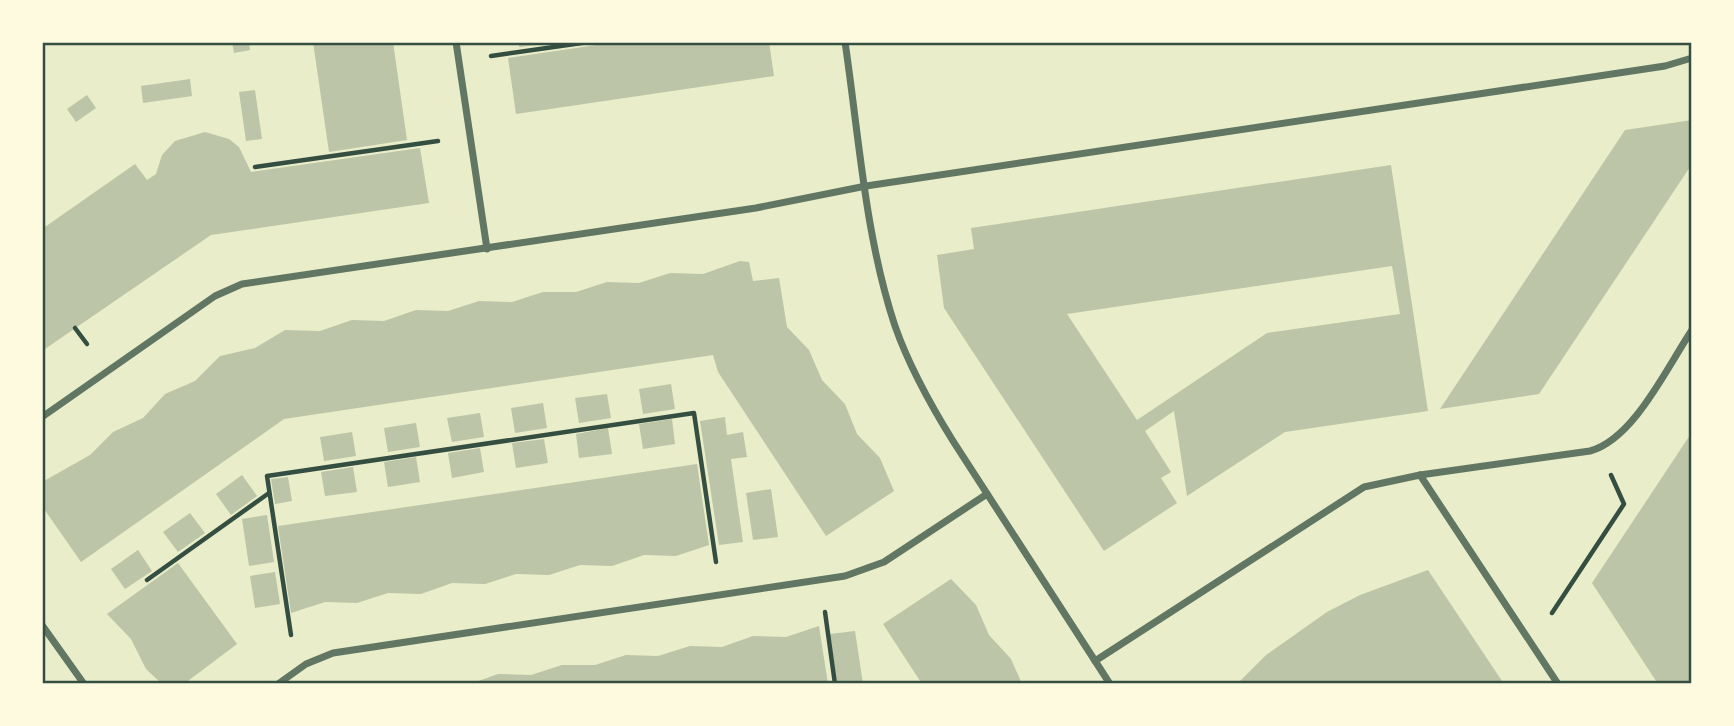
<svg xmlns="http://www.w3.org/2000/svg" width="1734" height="726" viewBox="0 0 1734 726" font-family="Karla,sans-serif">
	<rect width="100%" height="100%" fill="#e9edc9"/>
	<g fill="#bcc5a7" fill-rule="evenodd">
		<polygon points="232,42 249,42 250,50 234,53"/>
		<polygon points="313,42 393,42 407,140 329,152"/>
		<polygon points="519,42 545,42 545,44 519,47"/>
		<polygon points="617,42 769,42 774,76 516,114 508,58"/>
		<polygon points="190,79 192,96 143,103 141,86"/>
		<polygon points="255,90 262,139 246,141 239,92"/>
		<polygon points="87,95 96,108 76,122 67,109"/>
		<polygon points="1692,120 1692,164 1539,394 1440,409 1625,130"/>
		<polygon points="205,132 229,139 239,147 251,172 420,148 429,203 211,235 42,351 42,229 135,164 147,180 156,174 162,155 175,141"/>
		<path d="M1391,165l37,246 -143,21 -98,64 -13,-85 -29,20 26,41 -10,6 16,25 -73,48 -160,-243 -7,-53 37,-6 -3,-21zM1392,266l8,48 -133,19 -130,87 -70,-106z"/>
		<polygon points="740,261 749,262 753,281 779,278 787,327 809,350 822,380 845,404 857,434 880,458 894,491 826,536 718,372 713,355 284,419 81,562 42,506 44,481 90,455 113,432 143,418 165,394 195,381 220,356 255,348 285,330 320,331 352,320 384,321 416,310 448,311 479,301 512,302 543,292 576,292 607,282 639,283 670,273 703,274"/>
		<polygon points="671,384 675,409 643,414 639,389"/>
		<polygon points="607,394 611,418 579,423 575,398"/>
		<polygon points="543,403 547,428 515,433 511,408"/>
		<polygon points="480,413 484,437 452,442 447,418"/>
		<polygon points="725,417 727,435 743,432 747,457 731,459 743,542 719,545 700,421"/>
		<polygon points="672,419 675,444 643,449 639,424"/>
		<polygon points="416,423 420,447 388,452 384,428"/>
		<polygon points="608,428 612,454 579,458 576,434"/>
		<polygon points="352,432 356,456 324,461 320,437"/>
		<polygon points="1692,432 1692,684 1658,684 1592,583"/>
		<polygon points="544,439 548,463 516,468 512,443"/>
		<polygon points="480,448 484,472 452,478 448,453"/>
		<polygon points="416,457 420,482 388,487 384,462"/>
		<polygon points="697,464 709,545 676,556 644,555 612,566 580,565 549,575 516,574 485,584 452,583 421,594 388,593 357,603 325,602 291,613 278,526"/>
		<polygon points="353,467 357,492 325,496 321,472"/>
		<polygon points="242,475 257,496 231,515 216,494"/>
		<polygon points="288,477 292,501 275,504 271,479"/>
		<polygon points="771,489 778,537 753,540 746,493"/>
		<polygon points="190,513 205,533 178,552 163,532"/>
		<polygon points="267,515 274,562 249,566 242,519"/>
		<polygon points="138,550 152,571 125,589 111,569"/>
		<polygon points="178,563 237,644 184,684 162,684 146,669 131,639 107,614"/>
		<polygon points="1428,570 1504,684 1237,684 1266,655 1327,612 1360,595"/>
		<polygon points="275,572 280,604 255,608 250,576"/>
		<polygon points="951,579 976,605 989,635 1011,659 1022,684 922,684 883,624"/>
		<polygon points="819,626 828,684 470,684 498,674 531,675 562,665 595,665 626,655 658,656 690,646 722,647 753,636 786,637"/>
		<polygon points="855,631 863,684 837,684 830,634"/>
	</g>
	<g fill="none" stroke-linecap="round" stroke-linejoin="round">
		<g stroke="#344e41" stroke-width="4.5">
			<polyline points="491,56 589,42"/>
			<polyline points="255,167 438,141"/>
			<polyline points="75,328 87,344"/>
			<polyline points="147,580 269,493"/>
			<polyline points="825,612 835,684"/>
			<polyline points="1552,613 1624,504 1611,475"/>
			<polyline points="291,635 267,476 694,413 716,562"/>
		</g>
		<g stroke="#617663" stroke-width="7">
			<polyline points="456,42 487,249"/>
			<path d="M845,42c14,94 20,194 50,284 14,40 35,78 58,115l157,243"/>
			<polyline points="42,417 215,296 242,284 756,208 866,186 1665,66 1692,58"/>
			<polyline points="1420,475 1558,684"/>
			<polyline points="42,625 84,684"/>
			<path d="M1095,661l269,-174 56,-12 170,-24c44,-12 77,-84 102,-121"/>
			<polyline points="278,684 306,664 333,653 845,576 884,562 987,494"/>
		</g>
	</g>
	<rect width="1734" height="726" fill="none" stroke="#fefae0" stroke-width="88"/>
	<rect x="44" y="44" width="1646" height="638" fill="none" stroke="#344e41" stroke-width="2.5"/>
</svg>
